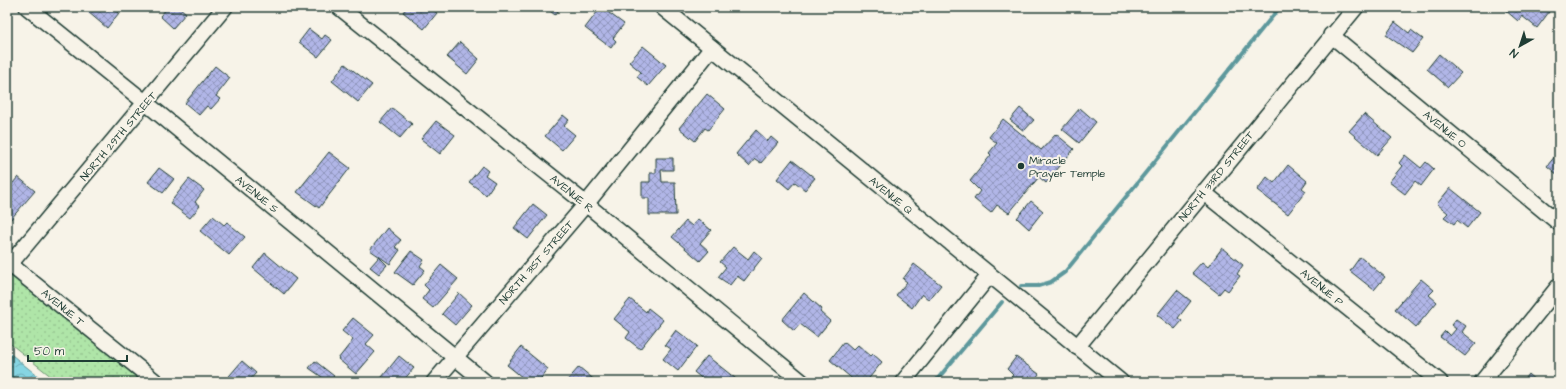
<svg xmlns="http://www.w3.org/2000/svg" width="1566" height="389" viewBox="0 0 1566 389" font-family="'Architects Daughter',sans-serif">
	<defs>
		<pattern id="grass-dots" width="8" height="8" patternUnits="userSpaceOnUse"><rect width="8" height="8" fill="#afe5a8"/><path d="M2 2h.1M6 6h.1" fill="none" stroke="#96c591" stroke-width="1.8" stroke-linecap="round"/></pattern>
		<pattern id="water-waves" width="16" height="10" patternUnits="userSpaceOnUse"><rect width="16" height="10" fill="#86d5e2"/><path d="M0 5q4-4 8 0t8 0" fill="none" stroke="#6daeb8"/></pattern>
		<pattern id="building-cross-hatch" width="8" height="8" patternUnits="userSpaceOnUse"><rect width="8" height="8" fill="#b1b6e7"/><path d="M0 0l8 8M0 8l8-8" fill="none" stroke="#8f95bc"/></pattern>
	</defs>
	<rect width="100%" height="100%" fill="#f7f3e8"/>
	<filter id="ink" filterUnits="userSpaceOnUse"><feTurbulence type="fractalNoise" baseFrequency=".025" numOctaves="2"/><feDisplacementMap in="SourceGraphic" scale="8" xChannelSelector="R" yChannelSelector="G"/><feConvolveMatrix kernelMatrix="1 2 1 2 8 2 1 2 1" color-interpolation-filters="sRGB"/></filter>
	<g filter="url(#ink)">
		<polygon fill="url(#grass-dots)" stroke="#67916e" points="7,272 10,274 144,382 58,382 7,341"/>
		<polygon fill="url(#water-waves)" stroke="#5d989c" points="7,351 45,382 7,382"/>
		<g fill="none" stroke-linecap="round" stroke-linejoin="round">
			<g stroke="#5d989c" stroke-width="4">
				<polyline points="1021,286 1038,286 1051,282 1065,272 1280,7"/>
				<polyline points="935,382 1002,302"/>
			</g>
		</g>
		<g fill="url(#building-cross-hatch)" stroke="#1f3d34">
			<polygon points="82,7 112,7 119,13 107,28"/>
			<polygon points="168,7 179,7 186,13 173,28 160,16"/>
			<polygon points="407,7 429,7 437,13 424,29 403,12"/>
			<polygon points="545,7 561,7 555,15"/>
			<polygon points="601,7 624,24 613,38 616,41 611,48 585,28"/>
			<polygon points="1507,7 1543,7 1549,12 1537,28 1522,16 1518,21 1505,10"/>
			<polygon points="1395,22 1409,33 1411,30 1423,39 1412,53 1386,35"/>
			<polygon points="309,29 322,39 325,35 332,40 318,57 299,42"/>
			<polygon points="460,42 479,59 467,74 447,57"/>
			<polygon points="643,46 666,65 648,86 637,77 641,72 629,62"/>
			<polygon points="1439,54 1461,73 1448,87 1427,69"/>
			<polygon points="345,64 372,85 358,102 332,81"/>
			<polygon points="215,66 230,78 216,96 220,99 211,109 207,106 199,115 185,103"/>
			<polygon points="707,94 725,109 708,130 705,128 695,141 679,128"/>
			<polygon points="392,108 412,124 400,138 380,122"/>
			<polygon points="1020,108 1034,120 1024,131 1010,120"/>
			<polygon points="1080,108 1096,122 1079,143 1062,129"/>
			<polygon points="1364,114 1392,138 1377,155 1349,131"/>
			<polygon points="563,115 569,120 564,126 575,135 562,150 545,136"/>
			<polygon points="1003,119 1041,150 1056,134 1074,149 1046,183 1039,177 1009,213 997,205 991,213 974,199 980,191 970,181 991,155 989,153 997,143 989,137"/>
			<polygon points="436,121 455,135 440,154 421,139"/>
			<polygon points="756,130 768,141 771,137 778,143 761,163 755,159 749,166 736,154"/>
			<polygon points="329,152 350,168 319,208 297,192"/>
			<polygon points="1405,155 1421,168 1426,162 1434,169 1421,186 1415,181 1405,194 1389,182 1402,166 1399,163"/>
			<polygon points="1556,155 1559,157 1559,176 1547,166"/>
			<polygon points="656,158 673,158 673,170 661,170 662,182 675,182 676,215 649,215 649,198 642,198 642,182 650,182 650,173 656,173"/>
			<polygon points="792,160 815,178 805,190 795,182 789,189 777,179"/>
			<polygon points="1288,165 1307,181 1302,188 1306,191 1288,214 1257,190 1267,177 1274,183"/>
			<polygon points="482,166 488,171 485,175 495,182 486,195 469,182"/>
			<polygon points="159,168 174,179 163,193 148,182"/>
			<polygon points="18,177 35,191 10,220 7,217 7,190"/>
			<polygon points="189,179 204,190 195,202 200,206 190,218 170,203"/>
			<polygon points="1450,188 1480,212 1467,228 1457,220 1454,224 1444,217 1448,213 1437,204"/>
			<polygon points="1031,201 1043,211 1029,229 1017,218"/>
			<polygon points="533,204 547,215 528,239 514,228"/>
			<polygon points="213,216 224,225 227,222 245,237 229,255 200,231"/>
			<polygon points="698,219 711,230 700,243 709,251 700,261 672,237 686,221 692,226"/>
			<polygon points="387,228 401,240 395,247 400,250 390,264 370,250"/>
			<polygon points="733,247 748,259 754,251 762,258 744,281 737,276 730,285 718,277 726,267 720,262"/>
			<polygon points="1222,248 1243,265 1237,274 1240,276 1228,291 1224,288 1219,294 1192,273 1202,262 1208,267"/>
			<polygon points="411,251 424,260 420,266 425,270 413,285 395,272"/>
			<polygon points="265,253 296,279 284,294 253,268"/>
			<polygon points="379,257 387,265 379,274 370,267"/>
			<polygon points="1360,257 1385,277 1374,290 1350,271"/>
			<polygon points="914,264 941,285 929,300 922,294 912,308 896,295 907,282 903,279"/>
			<polygon points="441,265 458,279 433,308 422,299 429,290 424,285"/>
			<polygon points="1421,279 1434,290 1429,295 1437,302 1416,327 1395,309"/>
			<polygon points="1177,290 1191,301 1178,318 1182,321 1175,329 1157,315"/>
			<polygon points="459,293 472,305 455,325 442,314"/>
			<polygon points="804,293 822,309 820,312 830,321 817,337 800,324 794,331 782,320"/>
			<polygon points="630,299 646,312 648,308 663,320 640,349 626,338 630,332 614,319"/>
			<polygon points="353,318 374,335 366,344 375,352 356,374 338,359 353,340 342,331"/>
			<polygon points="1456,319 1466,326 1462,332 1476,343 1465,356 1440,337 1445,331 1450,336 1456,329 1451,325"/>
			<polygon points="676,330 697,346 678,371 663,359 671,349 665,345"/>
			<polygon points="844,342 853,350 858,345 871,356 873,354 882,362 866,382 856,382 830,360"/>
			<polygon points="521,347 548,369 538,382 528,382 507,365"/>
			<polygon points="399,356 414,368 402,382 378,382"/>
			<polygon points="707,356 740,382 706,382 694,372"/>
			<polygon points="1016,357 1039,374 1033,382 1007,382 1013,375 1007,369"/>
			<polygon points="242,361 256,373 248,382 224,382"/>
			<polygon points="315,361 334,376 329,382 309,368"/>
			<polygon points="579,367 597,382 566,382"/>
			<polygon points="1528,374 1537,382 1522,382"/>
		</g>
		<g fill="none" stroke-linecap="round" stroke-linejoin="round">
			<g stroke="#1f3d34" stroke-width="18">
				<g id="minor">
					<polyline points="27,7 146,103 485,382"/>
					<polyline points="339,7 586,204 802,382"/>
					<polyline points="662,7 1121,382"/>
					<polyline points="1331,35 1559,223"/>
					<polyline points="1203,192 1440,382"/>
					<polyline points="7,262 156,382"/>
					<polyline points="10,264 225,7"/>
					<polyline points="1077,347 1356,7"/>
					<polyline points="434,382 586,204 712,48"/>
					<polyline points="903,382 989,276"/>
					<polyline points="1482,382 1559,286"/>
				</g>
			</g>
			<use href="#minor" stroke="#f7f3e8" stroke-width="15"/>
		</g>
	</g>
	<circle fill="#1f3d34" stroke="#f7f3e8" stroke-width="1.5" cx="1021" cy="166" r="4"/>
	<g text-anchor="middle" stroke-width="4" stroke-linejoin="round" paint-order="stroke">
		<g font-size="11" fill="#1f3d34" stroke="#f7f3e8">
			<text transform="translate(1445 129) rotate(39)" y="4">AVENUE O</text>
			<text transform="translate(118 136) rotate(-50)" y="4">NORTH 29TH STREET</text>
			<text transform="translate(1216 176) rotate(-51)" y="4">NORTH 33RD STREET</text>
			<text transform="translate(572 193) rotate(39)" y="4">AVENUE R</text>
			<text transform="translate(257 194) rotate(39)" y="4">AVENUE S</text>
			<text transform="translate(891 195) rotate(39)" y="4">AVENUE Q</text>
			<text transform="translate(536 262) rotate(-49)" y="4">NORTH 31ST STREET</text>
			<text transform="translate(1322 287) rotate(39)" y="4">AVENUE P</text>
			<text transform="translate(63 307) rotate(39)" y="4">AVENUE T</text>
		</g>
		<g font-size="11" fill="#1f3d34" stroke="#f7f3e8" text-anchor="start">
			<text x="1029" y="164">Miracle<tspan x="1029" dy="13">Prayer Temple</tspan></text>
		</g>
	</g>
	<rect width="1566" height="389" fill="none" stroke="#f7f3e8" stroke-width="24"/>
	<rect x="12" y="12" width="1542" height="365" fill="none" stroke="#1f3d34" stroke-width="1.5" filter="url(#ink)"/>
	<g transform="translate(1520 46) rotate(219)" stroke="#f7f3e8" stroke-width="3" paint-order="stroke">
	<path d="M0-3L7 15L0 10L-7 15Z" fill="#1f3d34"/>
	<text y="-6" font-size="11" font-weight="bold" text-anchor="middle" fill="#1f3d34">N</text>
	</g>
	<path d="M28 355v6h99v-6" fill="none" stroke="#1f3d34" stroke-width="2"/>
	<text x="34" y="355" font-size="12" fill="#1f3d34" stroke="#f7f3e8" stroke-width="3" paint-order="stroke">50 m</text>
</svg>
